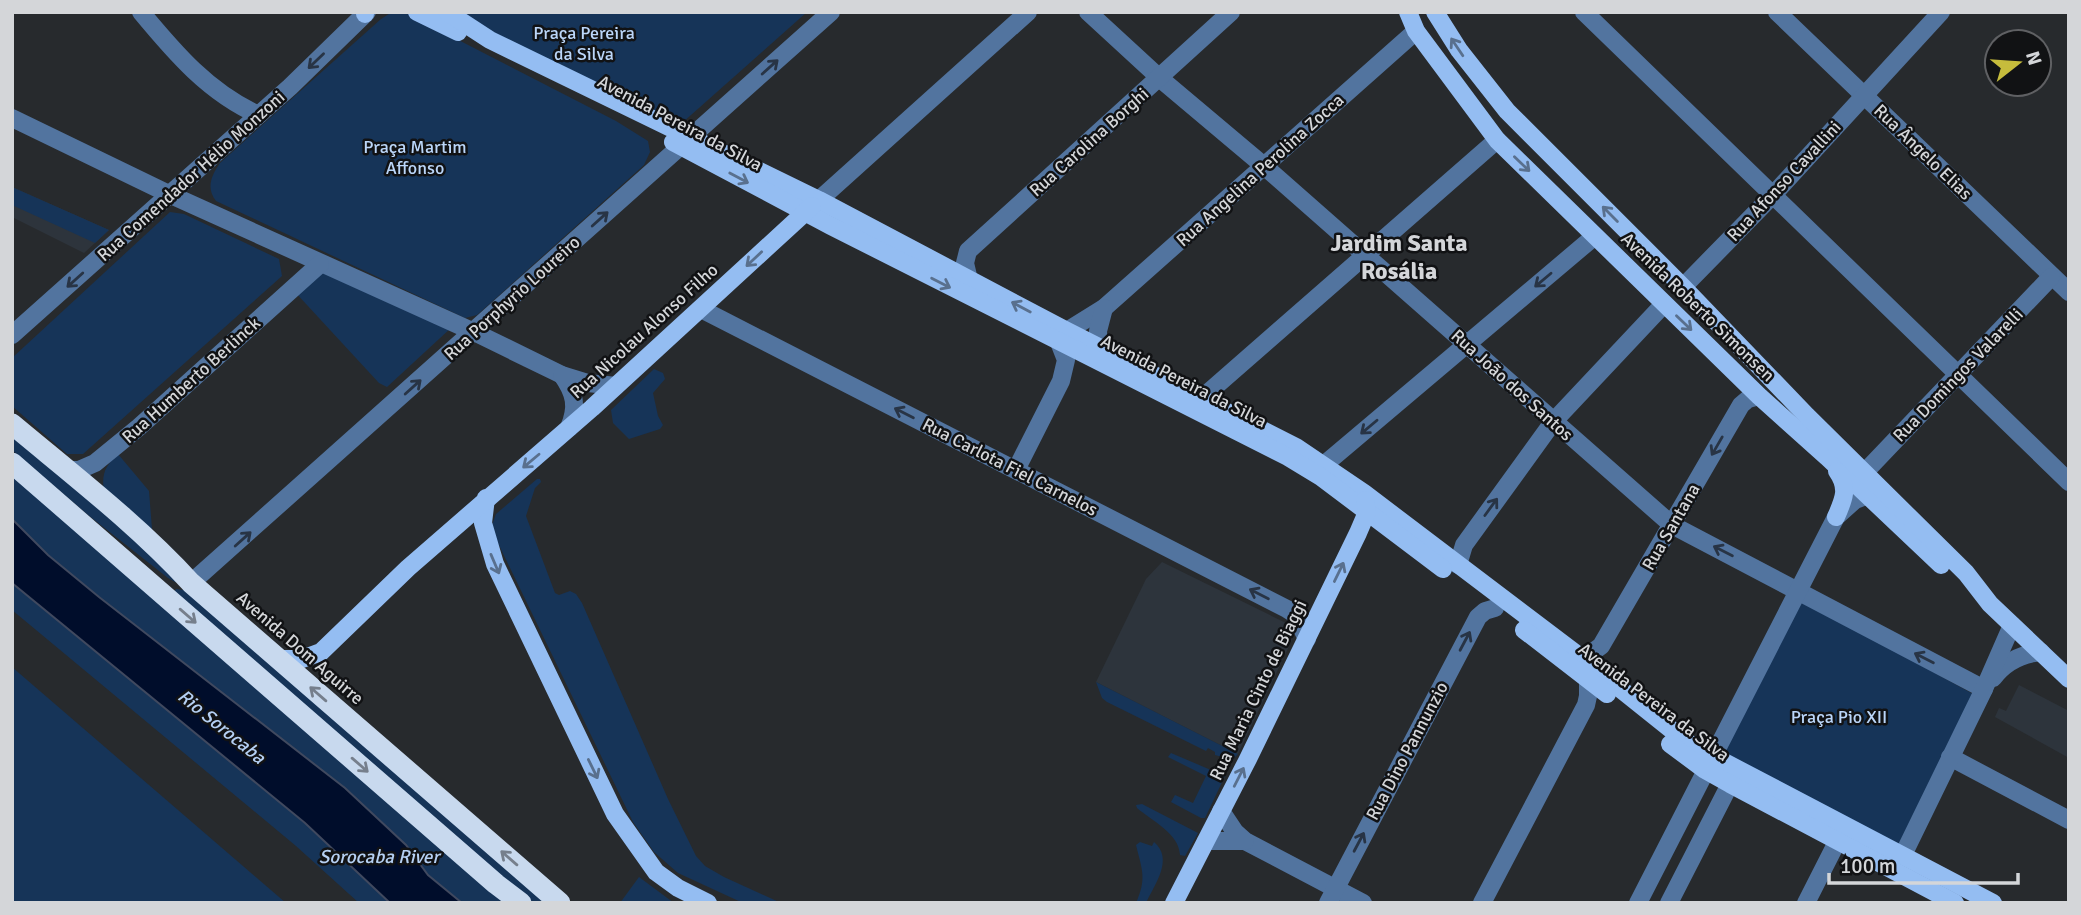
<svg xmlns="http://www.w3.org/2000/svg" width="2081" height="915" viewBox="0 0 2081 915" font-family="Signika,sans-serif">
	<rect width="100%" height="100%" fill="#272a2d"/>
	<g fill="#2d343c">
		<polygon points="12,187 109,230 84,253 12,217"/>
		<polygon points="1162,562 1286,623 1291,631 1292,640 1238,754 1096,682 1146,579"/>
		<polygon points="2019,685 2069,711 2069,758 1995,717 1999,708 2006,711"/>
	</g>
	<g fill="#163458">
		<path d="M392,12l14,1 210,108 32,20 2,11 -6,13 -158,142 -9,8 -12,3 -249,-117c-10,-13 -5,-25 4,-38l161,-144z"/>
		<polygon points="457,12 807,12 682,123 492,34"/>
		<polygon points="12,187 109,230 95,243 12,205"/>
		<polygon points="170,212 184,214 279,259 282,276 83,454 67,454 12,406 12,358"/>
		<polygon points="321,268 452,327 387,387 379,383 295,292"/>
		<polygon points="654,369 663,373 665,379 653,393 658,416 663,425 660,429 629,439 613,423 611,410"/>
		<polygon points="12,434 181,579 175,582 168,578 88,515 12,450"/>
		<path d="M118,454l31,37 3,38h-3l-45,-39c-3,-16 2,-25 14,-36z"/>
		<polygon points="12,472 510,903 359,903 296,846 12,610"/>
		<polygon points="537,479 540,479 541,482 535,488 526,516 555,593 559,595 570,591 576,594 582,603 668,799 696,856 705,866 724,877 781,903 743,903 678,873 654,852 633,822 496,539 492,525 496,514"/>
		<polygon points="176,589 190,591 547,903 534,903 489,869 174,592"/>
		<polygon points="1803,600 1973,694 1899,844 1723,753"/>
		<polygon points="12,667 286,903 12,903"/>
		<polygon points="1096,682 1238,754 1232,760 1215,755 1215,752 1208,748 1206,751 1107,702 1102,698"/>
		<polygon points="1171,753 1225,776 1205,818 1201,818 1171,802 1175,795 1193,803 1206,776 1168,757"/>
		<path d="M1142,804l56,29 -13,23 -5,-1c-1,-22 -28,-34 -43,-47l-1,-3z"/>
		<path d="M1140,842l12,4 2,-4c20,17 1,42 -8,61h-10c11,-25 6,-33 0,-58z"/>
		<polygon points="639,877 674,903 620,903"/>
	</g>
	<polygon fill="#000d2b" stroke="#40495f" stroke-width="2" points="12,519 48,555 99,597 345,788 406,845 428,875 462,903 390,903 305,823 12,583"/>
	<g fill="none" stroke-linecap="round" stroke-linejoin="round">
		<g stroke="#52749f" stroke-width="18">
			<path d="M141,12c34,41 68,81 118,103"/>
			<polyline points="1088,12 1163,81 1264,166 1672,525 1984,689"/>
			<polyline points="1584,12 2069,482"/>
			<polyline points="1777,12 2069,292"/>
			<polyline points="12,118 171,195 474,332 562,375 588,383 616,386"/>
			<polyline points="819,200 1028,12"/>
			<polyline points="969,280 965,263 968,251 1231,12"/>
			<polyline points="1683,287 1773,195 1941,12"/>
			<polyline points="701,309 1287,609 1295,614 1307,639"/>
			<polyline points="1067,331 1104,308 1416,31"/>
			<polyline points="12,335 290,87 367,12"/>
			<polyline points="1099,347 1098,331 1104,308"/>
			<path d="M562,375c13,19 16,31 7,53"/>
			<polyline points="1202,398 1497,140"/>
			<polyline points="1325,464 1595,236"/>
			<polyline points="62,466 70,470 79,470 95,463 139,427 320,264"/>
			<polyline points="1016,470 1061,381 1066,360 1059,342"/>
			<polyline points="1864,473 2051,277"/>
			<polyline points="1458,565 1464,545 1553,422 1664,304"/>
			<polyline points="191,583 831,12"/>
			<polyline points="1583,659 1601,646 1741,405 1748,399 1759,396"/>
			<path d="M1993,678c12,-16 27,-24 48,-26"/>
			<polyline points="1950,757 2069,820"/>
			<polyline points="1221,811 1235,832 1245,841 1363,903"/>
			<polyline points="1206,841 1245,841"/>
			<polyline points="1890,862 1903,855 1984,689 2012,625"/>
			<polyline points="1328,903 1478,617 1485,611 1495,608"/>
			<polyline points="1482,903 1586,705 1588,696 1588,679"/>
			<polyline points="1638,903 1836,517 1855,500 1868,495"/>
			<polyline points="1669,903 1730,784"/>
			<polyline points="1806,903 1837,842"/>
		</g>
		<g stroke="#94bdf2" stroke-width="18">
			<polyline points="417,12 458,32"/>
			<polyline points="447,12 490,40 819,200 1067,331 1296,447 1364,493 1583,659 1688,743 1993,903"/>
			<polyline points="1408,12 1416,31 1497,140 1759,396 1827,457 1941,565"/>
			<polyline points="1435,12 1459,50 1507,111 1683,287 1807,416 1966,573 1990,604 2069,679"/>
			<polyline points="365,14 365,12"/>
			<polyline points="673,142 831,226 1288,457 1321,477 1443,569"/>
			<polyline points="486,498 483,523 495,564 615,814 656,872 678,888 708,903"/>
			<path d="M1836,517c8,-18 13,-29 1,-46"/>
			<polyline points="1524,630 1607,694"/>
			<polyline points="279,659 302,659 321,652 408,568 592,408 812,206"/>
			<polyline points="1670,744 1705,770 1730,784 1955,903"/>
			<polyline points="1174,903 1247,761 1358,533 1367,512 1365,500"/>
		</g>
		<g stroke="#c8d9ee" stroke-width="21">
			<path d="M12,424c61,51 126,101 179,159l369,320"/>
			<polyline points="12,463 496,884 521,903"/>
		</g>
	</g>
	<defs><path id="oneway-shaft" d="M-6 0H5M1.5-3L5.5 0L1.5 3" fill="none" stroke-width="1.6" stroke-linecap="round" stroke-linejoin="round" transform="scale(1.75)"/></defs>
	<g stroke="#59708e">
		<use href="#oneway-shaft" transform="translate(1457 47) rotate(-124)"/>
		<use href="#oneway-shaft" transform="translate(1522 164) rotate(44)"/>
		<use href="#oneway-shaft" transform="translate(739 178) rotate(28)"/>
		<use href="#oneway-shaft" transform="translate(1610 214) rotate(-135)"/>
		<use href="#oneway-shaft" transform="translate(754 259) rotate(137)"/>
		<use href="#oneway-shaft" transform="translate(941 283) rotate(27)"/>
		<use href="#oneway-shaft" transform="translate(1021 307) rotate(-152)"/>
		<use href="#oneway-shaft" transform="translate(1684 323) rotate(44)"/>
		<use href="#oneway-shaft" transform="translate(531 461) rotate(140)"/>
		<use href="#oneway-shaft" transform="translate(495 564) rotate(67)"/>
		<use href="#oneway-shaft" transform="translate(1339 572) rotate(-64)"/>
		<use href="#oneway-shaft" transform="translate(593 769) rotate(64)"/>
		<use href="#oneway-shaft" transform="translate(1239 777) rotate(-63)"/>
	</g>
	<g stroke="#283445">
		<use href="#oneway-shaft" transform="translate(316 61) rotate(136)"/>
		<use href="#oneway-shaft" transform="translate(770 67) rotate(-42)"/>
		<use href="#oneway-shaft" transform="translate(600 219) rotate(-42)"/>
		<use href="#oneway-shaft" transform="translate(75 280) rotate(138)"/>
		<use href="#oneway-shaft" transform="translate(1543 280) rotate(140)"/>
		<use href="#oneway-shaft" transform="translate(413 387) rotate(-42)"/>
		<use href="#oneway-shaft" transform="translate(904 413) rotate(-153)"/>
		<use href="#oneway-shaft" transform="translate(1369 427) rotate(140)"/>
		<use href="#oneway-shaft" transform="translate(1717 446) rotate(120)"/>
		<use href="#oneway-shaft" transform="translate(1491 507) rotate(-54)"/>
		<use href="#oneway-shaft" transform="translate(243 539) rotate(-42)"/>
		<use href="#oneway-shaft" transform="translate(1723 551) rotate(-153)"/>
		<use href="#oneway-shaft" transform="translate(1259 594) rotate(-153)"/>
		<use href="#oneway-shaft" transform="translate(1465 641) rotate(-62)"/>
		<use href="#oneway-shaft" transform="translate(1924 658) rotate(-153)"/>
		<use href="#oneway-shaft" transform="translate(1359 842) rotate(-62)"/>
	</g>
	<g stroke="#767f8c">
		<use href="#oneway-shaft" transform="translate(188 616) rotate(41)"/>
		<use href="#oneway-shaft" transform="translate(318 694) rotate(-139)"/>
		<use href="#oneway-shaft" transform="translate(360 765) rotate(41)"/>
		<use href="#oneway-shaft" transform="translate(509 858) rotate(-139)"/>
	</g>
	<g text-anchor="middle" stroke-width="5" stroke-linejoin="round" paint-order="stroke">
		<g font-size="18" fill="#bbd6f9" stroke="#111214">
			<text x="584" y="39">Praça Pereira<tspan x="584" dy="21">da Silva</tspan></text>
			<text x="415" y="153">Praça Martim<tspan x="415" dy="21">Affonso</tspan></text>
			<text x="1839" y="723">Praça Pio XII</text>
		</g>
		<g font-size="18" fill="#d4d6d9" stroke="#111214">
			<text transform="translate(680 123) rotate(28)" y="6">Avenida Pereira da Silva</text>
			<text transform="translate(1089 142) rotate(-42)" y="6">Rua Carolina Borghi</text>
			<text transform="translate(1923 152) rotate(44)" y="6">Rua Ângelo Elias</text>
			<text transform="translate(1260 170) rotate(-42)" y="6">Rua Angelina Perolina Zocca</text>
			<text transform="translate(191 176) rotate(-42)" y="6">Rua Comendador Hélio Monzoni</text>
			<text transform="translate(1784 181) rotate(-47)" y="6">Rua Afonso Cavallini</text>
			<text transform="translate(512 298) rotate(-42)" y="6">Rua Porphyrio Loureiro</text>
			<text transform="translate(1698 307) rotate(44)" y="6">Avenida Roberto Simonsen</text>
			<text transform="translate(644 331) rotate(-42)" y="6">Rua Nicolau Alonso Filho</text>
			<text transform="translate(1958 375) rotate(-46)" y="6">Rua Domingos Valarelli</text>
			<text transform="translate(191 380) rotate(-42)" y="6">Rua Humberto Berlinck</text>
			<text transform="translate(1184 381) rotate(27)" y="6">Avenida Pereira da Silva</text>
			<text transform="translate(1512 385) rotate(42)" y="6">Rua João dos Santos</text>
			<text transform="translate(1010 467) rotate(27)" y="6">Rua Carlota Fiel Carnelos</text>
			<text transform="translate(1671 527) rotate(-60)" y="6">Rua Santana</text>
			<text transform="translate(300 648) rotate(41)" y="6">Avenida Dom Aguirre</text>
			<text transform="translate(1258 690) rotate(-64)" y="6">Rua Maria Cinto de Biaggi</text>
			<text transform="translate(1654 702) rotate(37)" y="6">Avenida Pereira da Silva</text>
			<text transform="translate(1407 751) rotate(-62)" y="6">Rua Dino Pannunzio</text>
		</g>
		<g font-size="19" font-style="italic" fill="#b5d0f3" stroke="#111214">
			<text transform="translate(222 726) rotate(39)" y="7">Rio Sorocaba</text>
			<text x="379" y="863">Sorocaba River</text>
		</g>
		<g font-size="24" font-weight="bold" fill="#d4d6d9" stroke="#111214">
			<text x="1399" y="251">Jardim Santa<tspan x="1399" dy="28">Rosália</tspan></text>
		</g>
	</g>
	<rect width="2081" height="915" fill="none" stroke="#d4d6d9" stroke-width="28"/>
	<g transform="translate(2018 63) rotate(73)"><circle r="33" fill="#111214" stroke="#5f6063" stroke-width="2"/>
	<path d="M0-5L12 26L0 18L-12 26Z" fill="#c6bc3c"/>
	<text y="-10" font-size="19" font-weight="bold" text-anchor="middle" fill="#d4d6d9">N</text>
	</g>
	<path d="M1829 873v10h189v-10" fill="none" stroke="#d4d6d9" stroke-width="3.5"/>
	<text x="1840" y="873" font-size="21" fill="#d4d6d9" stroke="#111214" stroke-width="5" paint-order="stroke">100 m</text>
</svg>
